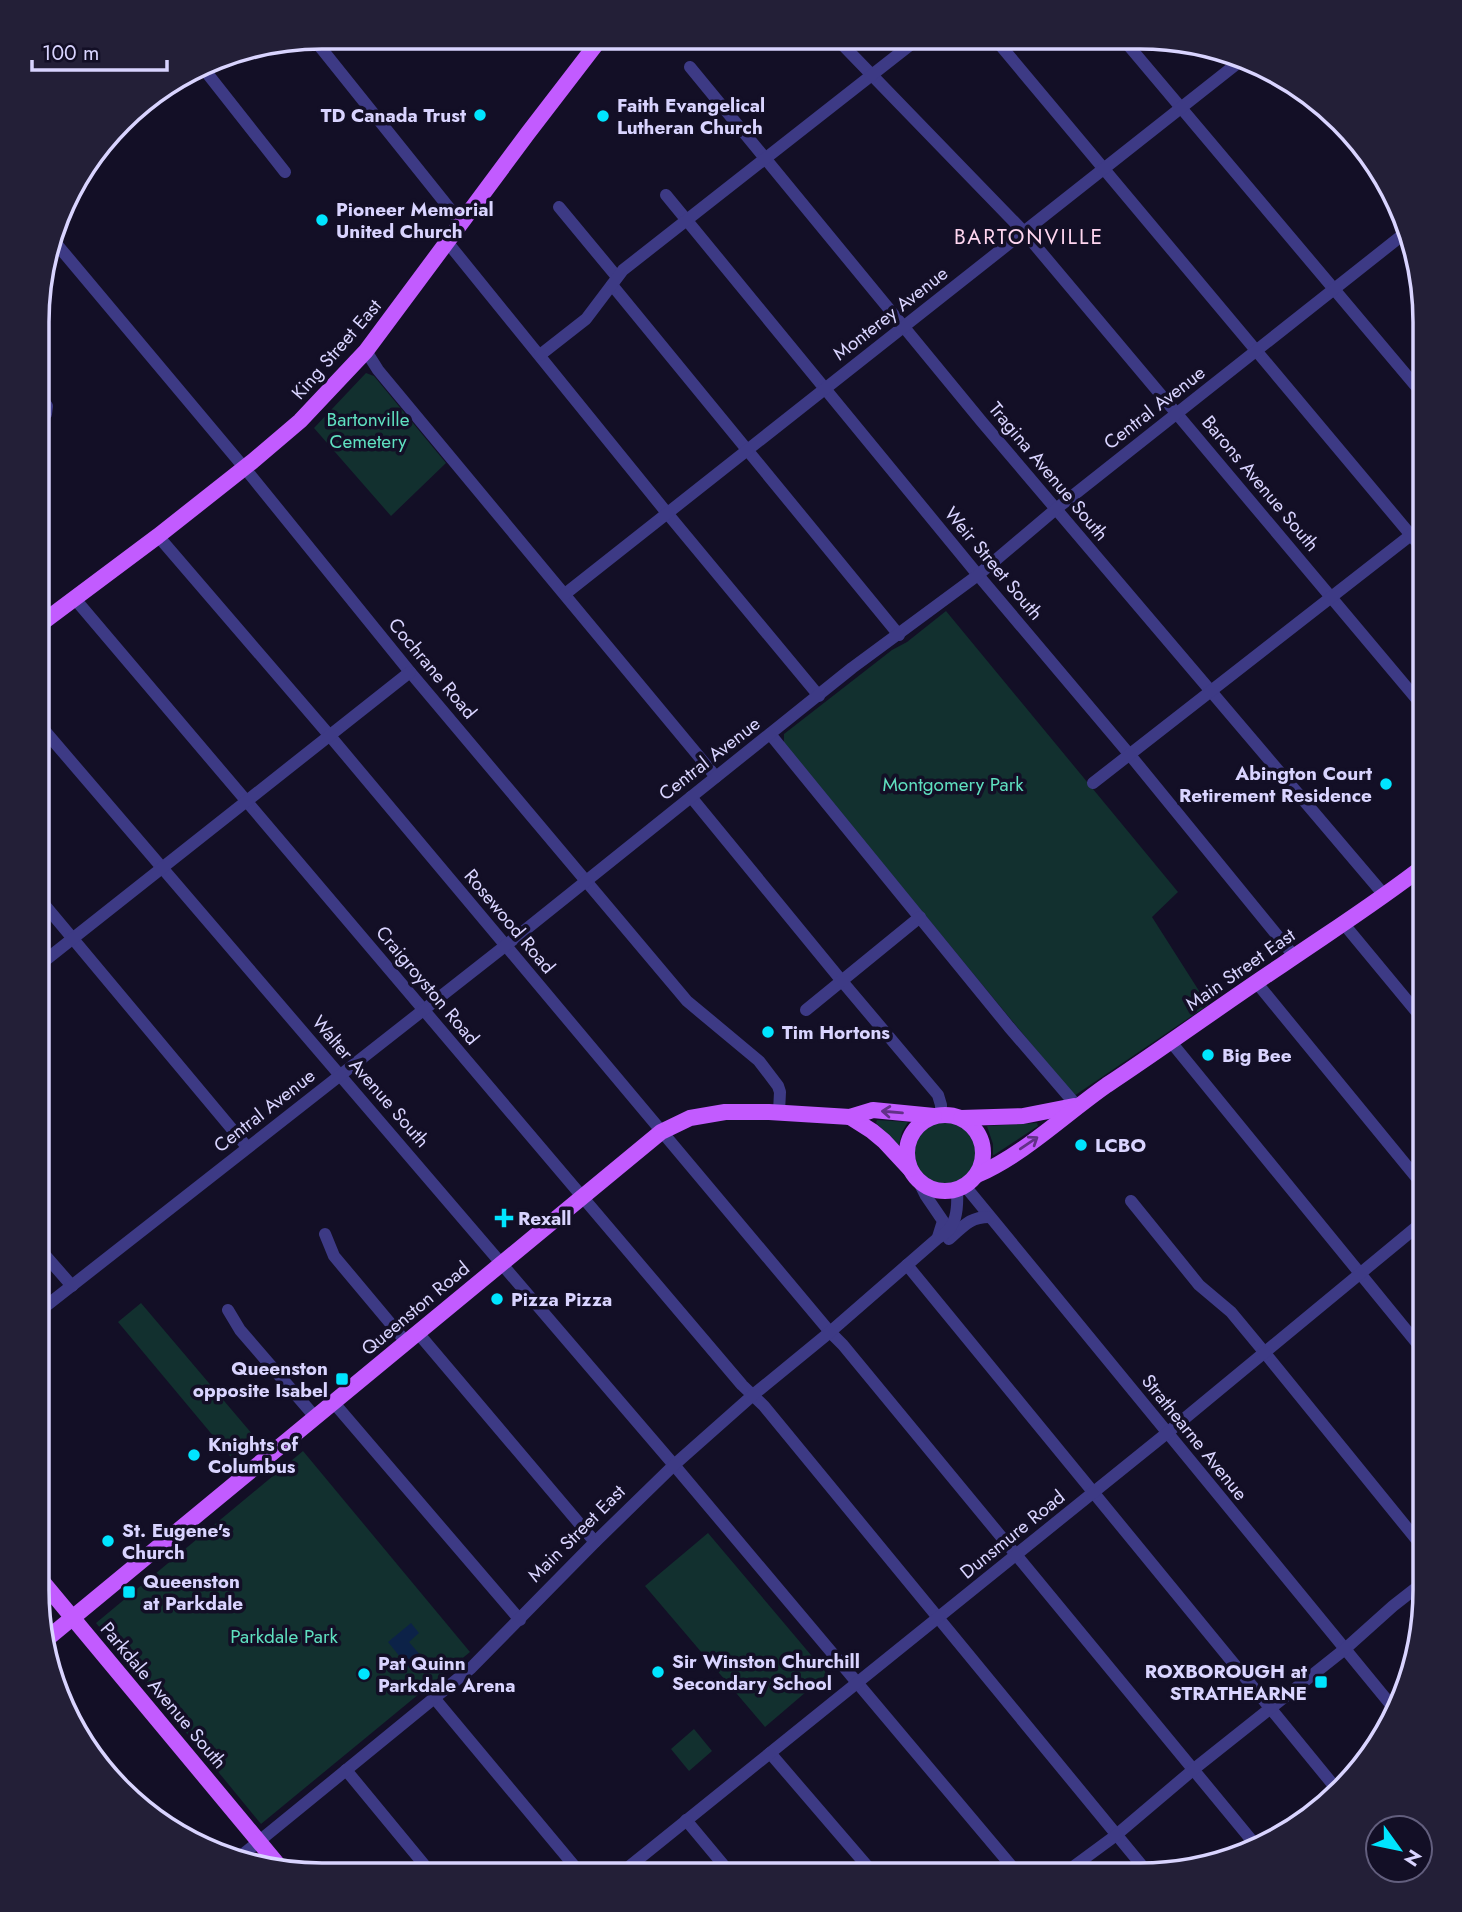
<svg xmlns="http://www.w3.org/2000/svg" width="1462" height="1912" viewBox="0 0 1462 1912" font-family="Jost,sans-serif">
	<rect width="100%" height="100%" fill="#130f26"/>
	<g fill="#12302f">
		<polygon points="366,373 374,376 446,463 391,516 314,428"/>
		<polygon points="946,611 1178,892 1152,917 1208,1005 1074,1096 784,744 784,734 892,650 907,642"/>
		<circle cx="945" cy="1152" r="32"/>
		<polygon points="877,1120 908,1122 902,1132 899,1144 898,1145 876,1123"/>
		<polygon points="1037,1123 1038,1126 994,1155 993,1155 993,1144 987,1126"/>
		<polygon points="141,1303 259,1442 235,1462 118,1322"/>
		<polygon points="303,1451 470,1652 261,1824 96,1623"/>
		<polygon points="708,1533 827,1674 765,1727 645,1586"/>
		<polygon points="694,1729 712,1751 689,1771 671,1749"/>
	</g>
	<polygon fill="#0c2248" points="411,1623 419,1633 409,1642 422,1657 409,1668 388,1642"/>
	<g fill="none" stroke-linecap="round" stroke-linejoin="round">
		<g stroke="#3d3a85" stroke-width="12">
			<polyline points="313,38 462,224"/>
			<polyline points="836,38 1024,232 1425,709"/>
			<polyline points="995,39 1425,552"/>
			<polyline points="1123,39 1425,397"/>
			<polyline points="690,67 982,422 1385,896"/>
			<polyline points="203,68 285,172"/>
			<polyline points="1321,105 1391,188"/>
			<polyline points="666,195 978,575 1130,755 1294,956"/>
			<polyline points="559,207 617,277"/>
			<polyline points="54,241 252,477 410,672 687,1001 759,1061 778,1086 780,1092 779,1112"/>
			<polyline points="448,243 667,513 819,696"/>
			<polyline points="612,285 899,635"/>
			<polyline points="366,351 378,370 716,777"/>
			<polyline points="540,355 586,319 623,270 919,38"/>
			<polyline points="39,421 46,414 47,406 39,394"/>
			<polyline points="158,536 330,736 830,1332 843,1345 1258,1848"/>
			<polyline points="565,594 1239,62"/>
			<polyline points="75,599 742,1385 764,1406 1148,1873"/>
			<polyline points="38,723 674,1465 1019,1875"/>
			<polyline points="770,734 1009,1027 1077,1106"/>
			<polyline points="1093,783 1425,524"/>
			<polyline points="691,797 841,980 938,1095 941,1105 941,1114"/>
			<polyline points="38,897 247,1147"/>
			<polyline points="1343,923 1425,1022"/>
			<polyline points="38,966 410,672"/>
			<polyline points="1256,982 1425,1188"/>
			<polyline points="806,1010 920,917"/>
			<polyline points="1171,1042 1425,1353"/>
			<polyline points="919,1182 926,1196 943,1221 938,1237"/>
			<polyline points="965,1186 1396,1711"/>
			<polyline points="1131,1201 1199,1285 1231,1312 1265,1353 1425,1550"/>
			<polyline points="325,1234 334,1256 406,1342"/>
			<path d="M949,1239c14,-12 20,-22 40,-22"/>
			<polyline points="37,1246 72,1286"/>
			<polyline points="907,1265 1339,1792"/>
			<polyline points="228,1310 240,1330 316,1418"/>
			<polyline points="37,1313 505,946 852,668 978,575 1056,509 1405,233"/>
			<polyline points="418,1333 595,1542"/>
			<polyline points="334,1403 520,1620"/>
			<polyline points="435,1699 581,1874"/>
			<polyline points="770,1753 874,1874"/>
			<polyline points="346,1770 431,1873"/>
			<polyline points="686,1820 731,1874"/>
			<path d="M241,1856l230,-188 124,-126 79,-77 79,-70 77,-63 108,-94c19,-9 20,-29 19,-48"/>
			<polyline points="620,1874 1167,1433 1425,1220"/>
			<polyline points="1062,1875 1115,1836 1194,1769 1345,1649 1393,1606 1425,1581"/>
		</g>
		<g stroke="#c25bff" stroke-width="16">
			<polyline points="39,625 158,536 253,461 300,421 366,351 528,133 601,38"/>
			<circle cx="945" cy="1153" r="38"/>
			<polyline points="850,1117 872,1131 884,1141 910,1169"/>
			<polyline points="961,1118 1023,1116 1074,1106"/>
			<path d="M977,1175c48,-21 87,-60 130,-90 59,-39 116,-81 175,-120 48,-33 97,-64 143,-100"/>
			<polyline points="37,1575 285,1873"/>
			<polyline points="48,1638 661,1132 690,1118 725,1112 769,1112 850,1117 873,1110 934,1116"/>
		</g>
	</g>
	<defs><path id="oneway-shaft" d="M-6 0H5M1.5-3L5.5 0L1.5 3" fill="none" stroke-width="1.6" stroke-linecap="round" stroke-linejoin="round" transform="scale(1.75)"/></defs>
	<g stroke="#623188">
		<use href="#oneway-shaft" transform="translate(892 1112) rotate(-175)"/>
		<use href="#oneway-shaft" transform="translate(1029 1143) rotate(-34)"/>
	</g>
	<g fill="#00e5ff" stroke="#130f26" stroke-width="2.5">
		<circle cx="480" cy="115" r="7"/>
		<circle cx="603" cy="116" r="7"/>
		<circle cx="322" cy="220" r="7"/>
		<circle cx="1386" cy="784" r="7"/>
		<circle cx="768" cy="1032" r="7"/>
		<circle cx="1208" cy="1055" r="7"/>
		<circle cx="1081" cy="1145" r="7"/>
		<path d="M500.5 1207.5h7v7h7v7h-7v7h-7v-7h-7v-7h7z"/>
		<circle cx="497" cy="1299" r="7"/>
		<rect x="335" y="1372" width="14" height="14" rx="3.5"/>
		<circle cx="194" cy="1455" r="7"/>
		<circle cx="108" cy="1541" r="7"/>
		<rect x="122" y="1585" width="14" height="14" rx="3.5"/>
		<circle cx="658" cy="1672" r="7"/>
		<circle cx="364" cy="1674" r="7"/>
		<rect x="1314" y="1675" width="14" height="14" rx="3.5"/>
	</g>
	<g text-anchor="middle" stroke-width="7" stroke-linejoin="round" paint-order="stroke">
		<g font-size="19" font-weight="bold" fill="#d9d4ff" stroke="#130f26" text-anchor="start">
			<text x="617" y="112">Faith Evangelical<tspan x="617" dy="22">Lutheran Church</tspan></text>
			<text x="466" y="122" text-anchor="end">TD Canada Trust</text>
			<text x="336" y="216">Pioneer Memorial<tspan x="336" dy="22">United Church</tspan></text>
			<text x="1372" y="780" text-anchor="end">Abington Court<tspan x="1372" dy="22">Retirement Residence</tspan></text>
			<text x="782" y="1039">Tim Hortons</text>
			<text x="1222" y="1062">Big Bee</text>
			<text x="1095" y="1152">LCBO</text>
			<text x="518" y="1225">Rexall</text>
			<text x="511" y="1306">Pizza Pizza</text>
			<text x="328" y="1375" text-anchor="end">Queenston<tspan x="328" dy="22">opposite Isabel</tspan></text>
			<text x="208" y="1451">Knights of<tspan x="208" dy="22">Columbus</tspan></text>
			<text x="122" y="1537">St. Eugene's<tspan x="122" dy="22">Church</tspan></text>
			<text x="143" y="1588">Queenston<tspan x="143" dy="22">at Parkdale</tspan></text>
			<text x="672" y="1668">Sir Winston Churchill<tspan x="672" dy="22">Secondary School</tspan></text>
			<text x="378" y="1670">Pat Quinn<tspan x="378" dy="22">Parkdale Arena</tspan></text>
			<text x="1307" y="1678" text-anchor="end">ROXBOROUGH at<tspan x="1307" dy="22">STRATHEARNE</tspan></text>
		</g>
		<g font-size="19" fill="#d9d4ff" stroke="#130f26">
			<text transform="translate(890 313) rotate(-38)" y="7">Monterey Avenue</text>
			<text transform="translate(336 349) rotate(-49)" y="7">King Street East</text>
			<text transform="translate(1154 407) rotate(-38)" y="7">Central Avenue</text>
			<text transform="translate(1049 471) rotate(50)" y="7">Tragina Avenue South</text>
			<text transform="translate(1261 483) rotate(50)" y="7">Barons Avenue South</text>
			<text transform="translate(994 563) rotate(50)" y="7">Weir Street South</text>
			<text transform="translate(433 668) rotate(50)" y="7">Cochrane Road</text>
			<text transform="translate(709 758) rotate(-38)" y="7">Central Avenue</text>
			<text transform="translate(510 921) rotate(50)" y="7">Rosewood Road</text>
			<text transform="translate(1240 969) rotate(-35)" y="7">Main Street East</text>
			<text transform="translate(428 985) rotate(50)" y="7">Craigroyston Road</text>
			<text transform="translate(371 1081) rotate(49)" y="7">Walter Avenue South</text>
			<text transform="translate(264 1110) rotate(-38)" y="7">Central Avenue</text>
			<text transform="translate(415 1308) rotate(-40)" y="7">Queenston Road</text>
			<text transform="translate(1195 1437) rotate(51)" y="7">Strathearne Avenue</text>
			<text transform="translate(576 1533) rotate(-45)" y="7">Main Street East</text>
			<text transform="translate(1012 1534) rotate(-39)" y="7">Dunsmure Road</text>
			<text transform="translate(164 1695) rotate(50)" y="7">Parkdale Avenue South</text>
		</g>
		<g font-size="19" fill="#5fe0c0" stroke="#130f26">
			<text x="368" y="426">Bartonville<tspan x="368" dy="22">Cemetery</tspan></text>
			<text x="953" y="791">Montgomery Park</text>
			<text x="284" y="1643">Parkdale Park</text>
		</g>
		<g font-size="21" letter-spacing="2" fill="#ffd6f0" stroke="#130f26">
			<text x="1029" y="244">BARTONVILLE</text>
		</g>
	</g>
	<path d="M0 0H1462V1912H0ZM322 49H1140A273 273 0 0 1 1413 322V1590A273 273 0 0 1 1140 1863H322A273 273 0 0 1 49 1590V322A273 273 0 0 1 322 49Z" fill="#231f37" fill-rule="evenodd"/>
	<path fill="none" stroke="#d9d4ff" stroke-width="3.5" d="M322 49H1140A273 273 0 0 1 1413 322V1590A273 273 0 0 1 1140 1863H322A273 273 0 0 1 49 1590V322A273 273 0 0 1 322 49Z"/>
	<g transform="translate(1399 1849) rotate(123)"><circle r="33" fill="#130f26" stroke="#625e7d" stroke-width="2"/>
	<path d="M0-5L12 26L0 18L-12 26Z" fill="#00e5ff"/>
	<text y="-10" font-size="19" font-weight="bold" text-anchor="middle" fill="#d9d4ff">N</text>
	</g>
	<path d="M32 60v10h135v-10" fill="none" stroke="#d9d4ff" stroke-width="3.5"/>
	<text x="42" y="60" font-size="21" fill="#d9d4ff" stroke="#130f26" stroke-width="5" paint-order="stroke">100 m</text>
</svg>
